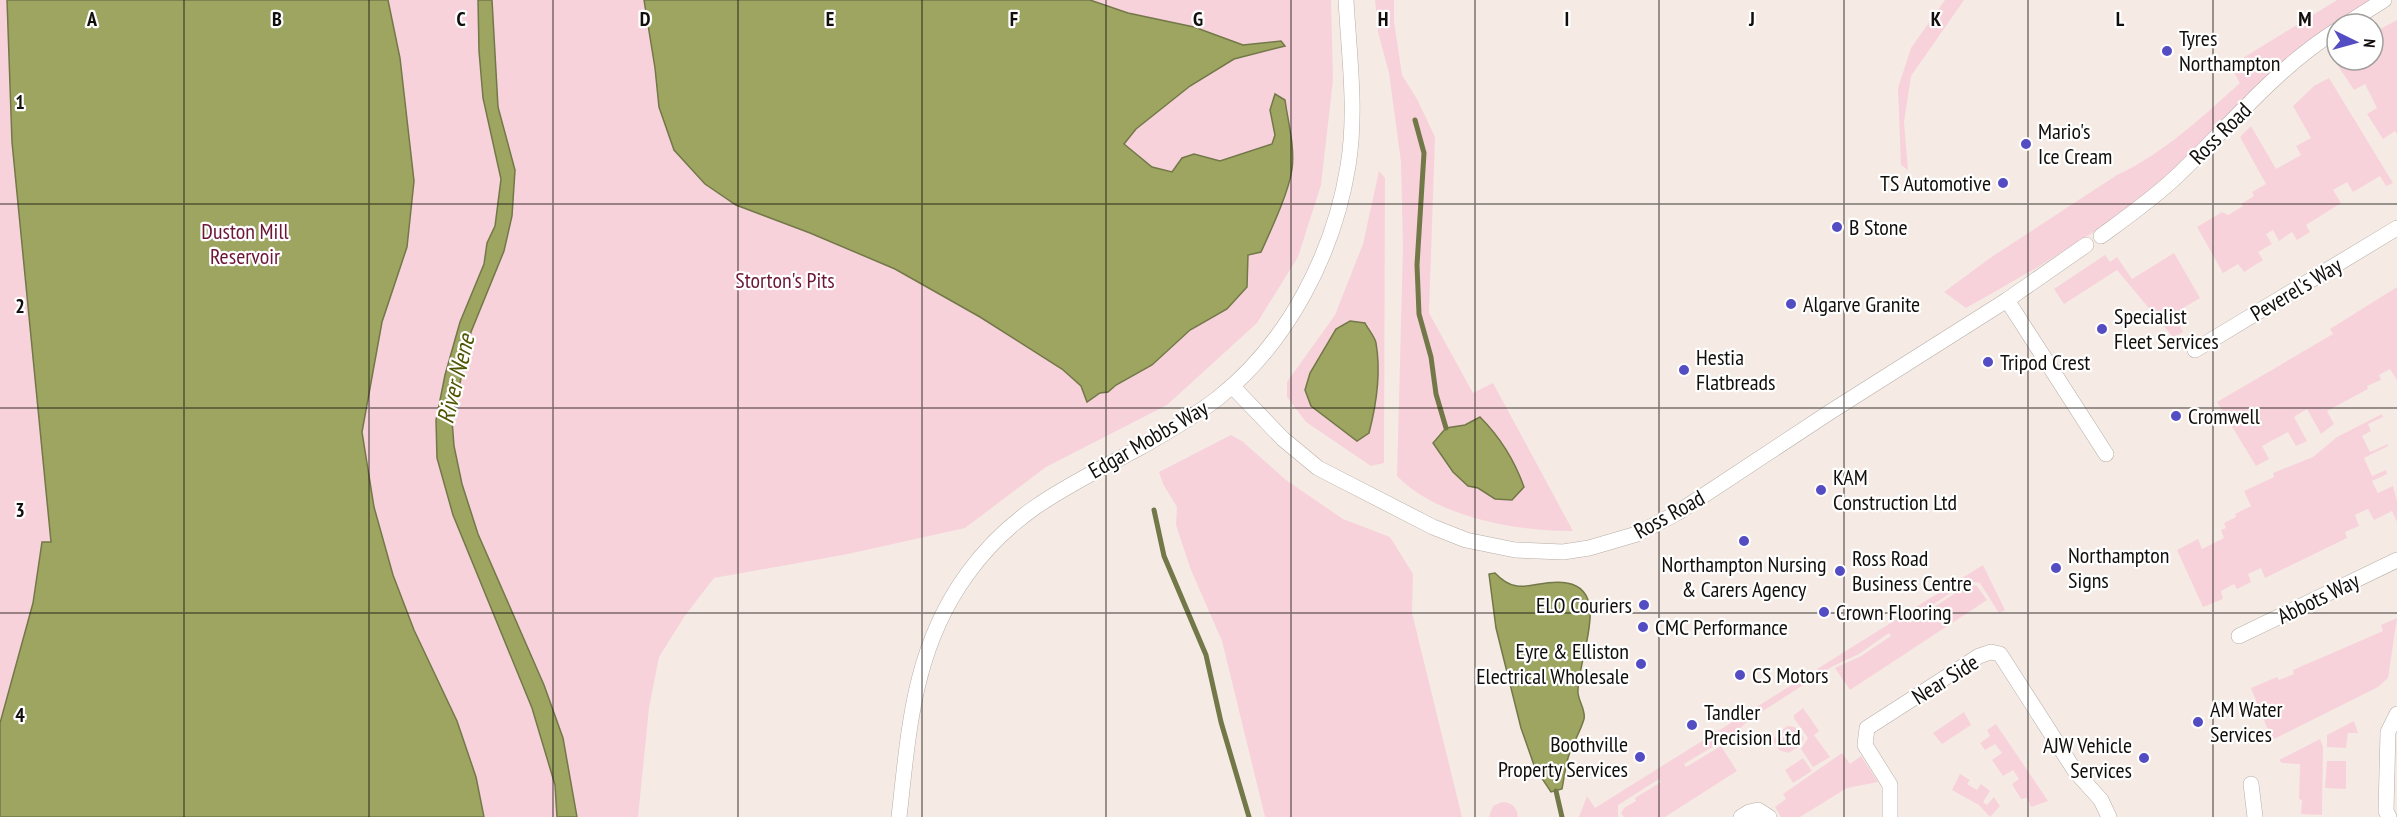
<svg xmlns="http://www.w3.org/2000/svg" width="2397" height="817" viewBox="0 0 2397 817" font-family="'PT Sans Narrow',sans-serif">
	<rect width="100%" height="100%" fill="#f5ebe4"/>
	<g fill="#f8d2db">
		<polygon points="0,0 1331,0 1333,80 1321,185 1298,257 1257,323 1167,405 1046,467 965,528 848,554 714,578 684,617 659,657 649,708 638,817 0,817"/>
		<path d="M1375,0h19v21l8,54 15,24 18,38 -6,176 44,80 20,-10 80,148c-54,1 -137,-14 -176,-55l6,-229 -2,-85 -12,-89 -11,-41z"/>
		<polygon points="1945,0 1964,0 1911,76 1904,122 1908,170 1901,165 1898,88 1911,48"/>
		<path d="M2337,0h37l-46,29 -157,146 -55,43 -78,49 -72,41 -22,-16 46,-34 127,-83c47,-22 85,-58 123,-92l-10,-17z"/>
		<polygon points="2397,20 2397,134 2395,131 2383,139 2367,114 2377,108 2365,84 2354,90 2338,66 2349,60 2373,60 2373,33"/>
		<polygon points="2329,78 2393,183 2386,186 2380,176 2353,192 2347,182 2333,190 2341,203 2306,225 2310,232 2297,240 2292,232 2279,241 2273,230 2266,234 2272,244 2258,252 2263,260 2244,272 2238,264 2223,273 2197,227 2222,212 2228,215 2243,206 2241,204 2254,196 2252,192 2266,184 2240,137 2251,126 2276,169 2301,155 2296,146 2311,138 2293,106 2314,86"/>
		<polygon points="1379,171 1385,178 1384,463 1371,466 1306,422 1287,397 1287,382 1335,315 1363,244"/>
		<polygon points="2174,253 2200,298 2173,314 2183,332 2173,337 2117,270 2064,304 2054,289 2105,255 2110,262 2117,257 2132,279"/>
		<polygon points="2397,287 2397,380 2390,369 2379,375 2381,380 2367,386 2368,389 2327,411 2334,424 2321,434 2307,409 2294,417 2307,441 2296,446 2288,432 2262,446 2269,459 2256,466 2217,402 2333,334 2330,329"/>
		<polygon points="2382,414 2383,417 2368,424 2371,431 2362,436 2370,452 2388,444 2388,446 2364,458 2372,476 2386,470 2387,474 2372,481 2378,493 2393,486 2397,501 2397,522 2392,511 2374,520 2368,509 2355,515 2359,526 2345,532 2347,538 2265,578 2261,568 2248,574 2251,582 2237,589 2234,584 2221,591 2223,599 2203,607 2177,550 2198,539 2202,549 2224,538 2221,530 2226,528 2224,523 2236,517 2235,514 2251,506 2244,491 2274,477 2273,473 2313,457 2337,437"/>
		<polygon points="1231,435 1242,441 1286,480 1343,519 1390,537 1413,574 1412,613 1462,817 1265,817 1222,641 1191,570 1176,525 1177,507 1163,484 1159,472"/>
		<polygon points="1983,565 2005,610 1999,613 1980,583 1969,581 1909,620 1910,623 1969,584 1977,586 1987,600 1850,690 1835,668 1861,656 1891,636 1889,633 1859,654 1833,666 1780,700 1749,720 1734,734 1684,764 1686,767 1721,746 1737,771 1665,817 1624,817 1621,813 1624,808 1636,801 1635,798 1661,782 1659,779 1618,805 1618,817 1579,817 1587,796 1595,808"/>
		<polygon points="2397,618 2388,678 2378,687 2272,740 2251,688 2277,677 2279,680 2294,674 2293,670 2383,631 2381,625"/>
		<polygon points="1803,708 1819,731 1814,735 1830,757 1813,767 1801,749 1808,738 1794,718 1794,715"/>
		<polygon points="1964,712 1971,725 1942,744 1933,733"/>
		<polygon points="2354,721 2358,733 2348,733 2346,748 2327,747 2327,735"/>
		<polygon points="1996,724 2048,801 2031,807 2027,798 2021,799 2012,784 2019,779 2013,770 2003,776 1992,760 2002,753 1995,744 1985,750 1980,743 1990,736 1987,730"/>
		<path d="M1787,726c10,0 12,4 17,12l-4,8 -12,7 -9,-3 -5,-8v-4z"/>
		<polygon points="2320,739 2323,747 2322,815 2301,814 2302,800 2299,799 2300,764 2282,763 2279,760"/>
		<polygon points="1842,753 1850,764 1861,756 1878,782 1847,788 1800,817 1781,817 1775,807 1786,799 1783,794"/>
		<polygon points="1803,758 1812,771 1793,783 1785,770"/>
		<polygon points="2327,761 2346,761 2346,789 2325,788"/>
		<polygon points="1960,774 1970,780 1967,784 1977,790 1981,784 1990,791 1983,802 1987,805 1994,797 2000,806 1990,817 1979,805 1952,790"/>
		<path d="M1502,802c9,0 15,5 16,15h-29l4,-11z"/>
	</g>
	<g fill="#9da561" stroke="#737848" stroke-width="1.5">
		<polygon points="7,0 388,0 400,58 414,181 407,247 382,322 362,432 374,507 393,575 414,630 457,721 476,777 484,817 0,817 0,723 33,603 42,542 51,542 12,142"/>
		<polygon points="478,0 492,0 498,107 515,170 512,216 504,251 471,332 452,420 454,446 462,484 478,534 544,685 563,738 577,817 557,817 555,785 532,708 453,515 437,458 436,420 445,375 460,322 484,264 487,243 495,226 501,179 483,98 479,51"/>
		<path d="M644,0h446l38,13 66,14 49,18 38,-4 4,5 -51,13 -44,27 -54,43 -12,15 28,23 20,5 10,-14 12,-4 26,7 52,-17 3,-9 -5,-25 5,-16 10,6c3,22 10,47 7,69 -3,23 -21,61 -31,83l-13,3 -1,32 -20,22 -37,21 -38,35 -36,20 -8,7 -8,1 -13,9 -6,-16 -19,-17 -82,-52 -85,-48 -85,-36 -74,-28 -31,-21 -31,-34 -15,-43 -4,-39z"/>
		<path d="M1350,321l15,2c3,6 10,14 11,20 5,29 0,63 -7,90l-12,8 -46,-35 -6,-16 5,-17 26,-44z"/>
		<path d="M1480,417c21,21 34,42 44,70l-12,13 -17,-1 -17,-11 -10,-2 -15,-14 -20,-29 13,-15 19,-3z"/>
		<path d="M1495,573c25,27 43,4 72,10 46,8 9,80 11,110 1,9 8,18 6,26 -4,14 -12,25 -16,39 -3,10 -4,21 -6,31l-11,3 -16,-24 -14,-40 -25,-100 -7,-54z"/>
	</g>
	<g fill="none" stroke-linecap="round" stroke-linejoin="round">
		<g stroke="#737848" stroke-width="5">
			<polyline points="1415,120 1424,153 1417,265 1419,314 1431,357 1436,394 1446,428"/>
			<polyline points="1154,510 1164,556 1206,655 1221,722 1249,817"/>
			<polyline points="1556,791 1562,817"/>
		</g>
		<g stroke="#b6ada6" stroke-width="16">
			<g id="street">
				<polyline points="2346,24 2384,0"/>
				<path d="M2101,236c26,-19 53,-38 76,-60 53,-50 98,-107 160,-146"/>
				<polyline points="2007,300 2106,454"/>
				<polyline points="2195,350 2397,228"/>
				<polyline points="1232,386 1283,439 1318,468 1433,527 1466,540 1515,550 1563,552 1589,548 1637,534 1677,513 1830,412 2007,300 2086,245"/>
				<polyline points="2239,636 2397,560"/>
				<polyline points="2251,784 2255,817"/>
				<path d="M899,817c10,-88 14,-169 69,-244 47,-65 105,-89 173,-126 26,-15 53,-30 77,-49 70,-55 116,-145 130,-232 9,-54 1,-111 -2,-166"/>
				<polyline points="1741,817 1749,812 1758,810 1769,817"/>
				<polyline points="1890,817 1890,785 1865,745 1867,728 1979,656 1991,652 2000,654 2075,771 2101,800 2109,817"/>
				<polyline points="2389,817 2386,811 2388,732 2397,714"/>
			</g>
		</g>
		<use href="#street" stroke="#fff" stroke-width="15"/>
	</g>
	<path fill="none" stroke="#120e0c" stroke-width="1.5" stroke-opacity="0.55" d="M184,0v817M369,0v817M553,0v817M738,0v817M922,0v817M1106,0v817M1291,0v817M1475,0v817M1659,0v817M1844,0v817M2028,0v817M2213,0v817M0,204h2397M0,408h2397M0,613h2397"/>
	<g fill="#534cc3" stroke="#fff" stroke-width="2">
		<circle cx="2167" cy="51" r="6"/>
		<circle cx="2026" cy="144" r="6"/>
		<circle cx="2003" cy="183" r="6"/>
		<circle cx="1837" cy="227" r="6"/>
		<circle cx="1791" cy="304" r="6"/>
		<circle cx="2102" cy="329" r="6"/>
		<circle cx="1988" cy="362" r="6"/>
		<circle cx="1684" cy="370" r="6"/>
		<circle cx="2176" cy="416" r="6"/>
		<circle cx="1821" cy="490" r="6"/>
		<circle cx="1744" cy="541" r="6"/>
		<circle cx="2056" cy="568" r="6"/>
		<circle cx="1840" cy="571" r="6"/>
		<circle cx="1644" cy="605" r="6"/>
		<circle cx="1824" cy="612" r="6"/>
		<circle cx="1643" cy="627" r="6"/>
		<circle cx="1641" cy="664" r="6"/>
		<circle cx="1740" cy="675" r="6"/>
		<circle cx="2198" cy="722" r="6"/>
		<circle cx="1692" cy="725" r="6"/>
		<circle cx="1640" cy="757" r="6"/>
		<circle cx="2144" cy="758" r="6"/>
	</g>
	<g text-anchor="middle" stroke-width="4.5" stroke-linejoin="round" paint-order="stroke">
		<g font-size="22" fill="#120e0c" stroke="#fff" text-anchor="start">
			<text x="2179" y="46">Tyres<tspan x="2179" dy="25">Northampton</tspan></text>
			<text x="2038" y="139">Mario's<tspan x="2038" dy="25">Ice Cream</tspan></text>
			<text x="1991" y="191" text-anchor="end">TS Automotive</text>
			<text x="1849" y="235">B Stone</text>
			<text x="1803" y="312">Algarve Granite</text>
			<text x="2114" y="324">Specialist<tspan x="2114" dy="25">Fleet Services</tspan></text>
			<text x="1696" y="365">Hestia<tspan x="1696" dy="25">Flatbreads</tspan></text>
			<text x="2000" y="370">Tripod Crest</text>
			<text x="2188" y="424">Cromwell</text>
			<text x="1833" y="485">KAM<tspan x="1833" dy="25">Construction Ltd</tspan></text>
			<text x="2068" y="563">Northampton<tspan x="2068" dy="25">Signs</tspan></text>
			<text x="1852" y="566">Ross Road<tspan x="1852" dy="25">Business Centre</tspan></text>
			<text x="1744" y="572" text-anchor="middle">Northampton Nursing<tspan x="1744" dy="25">&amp; Carers Agency</tspan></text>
			<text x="1632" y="613" text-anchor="end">ELO Couriers</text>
			<text x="1836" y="620">Crown Flooring</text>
			<text x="1655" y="635">CMC Performance</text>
			<text x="1629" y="659" text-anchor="end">Eyre &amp; Elliston<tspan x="1629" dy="25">Electrical Wholesale</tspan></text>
			<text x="1752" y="683">CS Motors</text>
			<text x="2210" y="717">AM Water<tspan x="2210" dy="25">Services</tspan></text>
			<text x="1704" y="720">Tandler<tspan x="1704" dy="25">Precision Ltd</tspan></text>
			<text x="1628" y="752" text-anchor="end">Boothville<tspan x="1628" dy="25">Property Services</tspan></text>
			<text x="2132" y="753" text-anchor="end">AJW Vehicle<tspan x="2132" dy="25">Services</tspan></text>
		</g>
		<g font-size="22" fill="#120e0c" stroke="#fff">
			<text transform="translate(2220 133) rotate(-45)" y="8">Ross Road</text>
			<text transform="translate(2296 289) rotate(-31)" y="8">Peverel's Way</text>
			<text transform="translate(1148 439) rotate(-30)" y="8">Edgar Mobbs Way</text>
			<text transform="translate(1669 514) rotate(-29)" y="8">Ross Road</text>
			<text transform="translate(2318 598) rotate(-26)" y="8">Abbots Way</text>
			<text transform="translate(1945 679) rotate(-32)" y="8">Near Side</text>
		</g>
		<g font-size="22" fill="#6c1636" stroke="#fff">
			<text x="245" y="239">Duston Mill<tspan x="245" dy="25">Reservoir</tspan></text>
			<text x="785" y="288">Storton's Pits</text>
		</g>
		<g font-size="24" font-style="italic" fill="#4f5500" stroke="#fff">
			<text transform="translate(456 379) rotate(-76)" y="8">River Nene</text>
		</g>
	</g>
	<g font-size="20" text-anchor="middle" font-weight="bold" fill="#120e0c" stroke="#fff" stroke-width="4.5" stroke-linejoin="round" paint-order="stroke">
		<text x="92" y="26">A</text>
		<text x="277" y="26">B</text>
		<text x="461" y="26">C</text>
		<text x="645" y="26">D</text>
		<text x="830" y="26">E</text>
		<text x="1014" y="26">F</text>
		<text x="1198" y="26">G</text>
		<text x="1383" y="26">H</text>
		<text x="1567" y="26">I</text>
		<text x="1752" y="26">J</text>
		<text x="1936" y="26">K</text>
		<text x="2120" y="26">L</text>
		<text x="2305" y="26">M</text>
		<text x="20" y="109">1</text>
		<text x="20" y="313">2</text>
		<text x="20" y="517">3</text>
		<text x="20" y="722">4</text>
	</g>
	<g transform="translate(2355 42) rotate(95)"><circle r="28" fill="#ffffff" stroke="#a09f9e" stroke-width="1.5"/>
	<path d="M0-4.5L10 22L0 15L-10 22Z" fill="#534cc3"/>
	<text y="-9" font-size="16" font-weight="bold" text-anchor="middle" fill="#120e0c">N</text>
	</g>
</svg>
